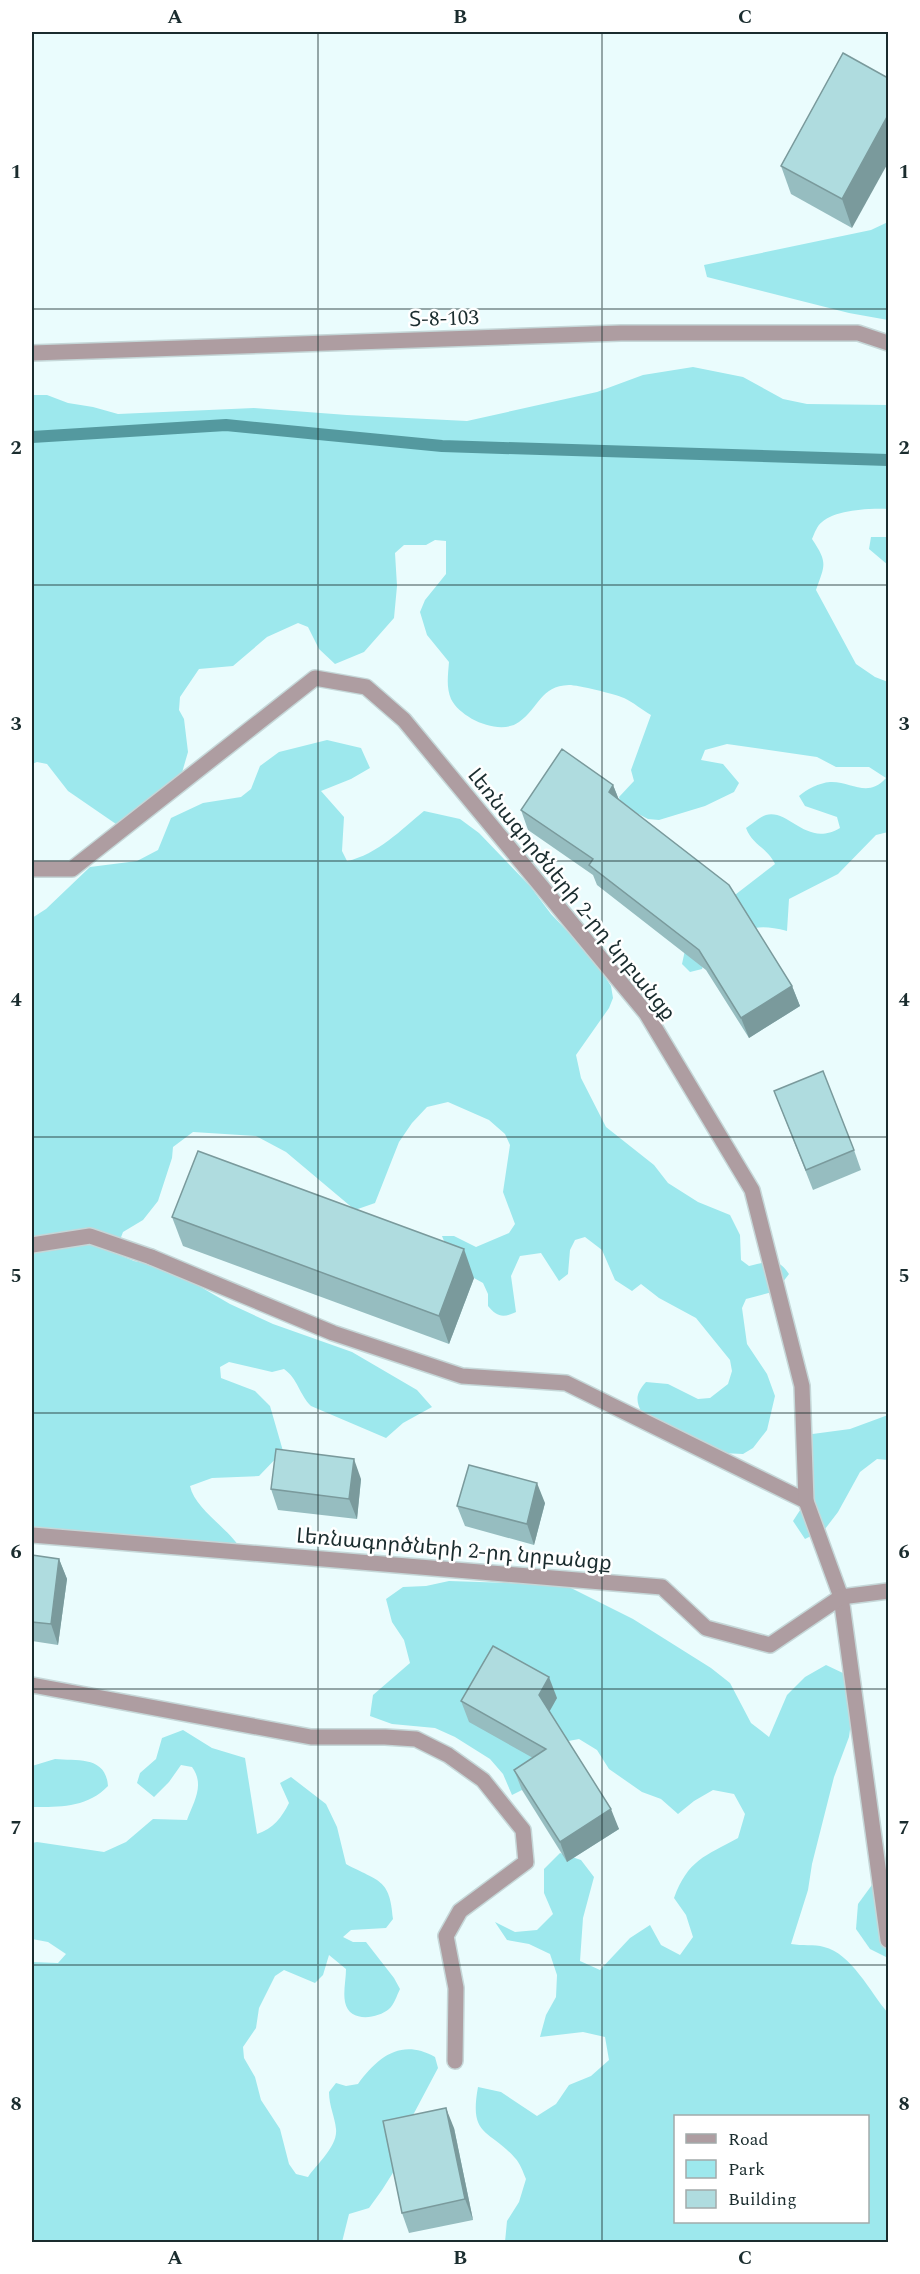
<svg xmlns="http://www.w3.org/2000/svg" width="920" height="2274" viewBox="0 0 920 2274" font-family="Spectral,'Noto Sans Armenian',serif">
	<rect width="100%" height="100%" fill="#eafcfd"/>
	<g fill="#9de8ed" fill-rule="evenodd">
		<polygon points="888,222 888,320 849,313 707,277 704,265 871,230"/>
		<path d="M693,367l50,10 40,22 24,5 81,1v104c-17,-1 -53,1 -66,13 -5,4 -7,10 -10,17 16,24 13,25 4,51l40,74 19,13 13,5v150l-12,3 -38,39 -49,25 -2,32c-45,-12 -52,7 -84,35l-1,3 -12,3 -8,-8 5,-23 31,-33 57,-44c-8,-17 -22,-18 -29,-36 5,-3 13,-11 20,-13 24,-6 40,33 74,13l-3,-11 -32,-11 -6,-10c8,-7 20,-13 31,-14 22,-1 37,17 56,-4l-17,-11h-33l-19,-10 -90,-13 -22,6 -4,10 22,4 16,19 -5,9 -29,14 -46,14 -11,-1 -27,-14 -2,-8 15,-16 -3,-11 20,-55c-9,-5 -18,-13 -27,-17 -9,-4 -46,-13 -55,-13 -29,1 -30,23 -50,37 -19,14 -58,-3 -68,-23 -5,-12 -3,-24 -2,-37l-22,-27 -7,-23 5,-12 21,-26v-33l-11,-1 -9,5h-22l-9,8 2,33 -3,32 -30,34 -29,12 -16,-15 -11,-22 -10,-4 -31,14 -34,29 -34,3 -19,28 -1,13 5,9 4,33 -9,31 -40,40 -23,1 -48,-33 -21,-27 -10,-2 -5,2v-369h15l21,8 25,4 25,7 136,-6 93,7 120,6 130,-29 46,-17z"/>
		<polygon points="871,537 888,537 888,565 869,549"/>
		<path d="M327,740l34,8 9,20 -19,11 -30,12 23,26 -2,34 5,10c30,-6 55,-32 77,-50l36,8 19,14 51,53 21,28 41,43 19,29 2,12 -4,10 -33,47 5,23 25,49 48,38 14,18 30,19 32,13 10,20 1,25 8,6c19,-4 28,-10 40,8l-13,17 -30,8 -4,9 5,36 20,30 8,22 -8,34 -14,18 -10,6 -22,-1 -79,-40c-7,-13 -6,-20 4,-31l22,2 30,15 12,-1 18,-14 4,-13 -2,-11 -34,-42 -37,-20 -18,-14 -9,7 -17,-11 -13,-30 -17,-13 -10,3 -5,10 -2,24 -9,7 -18,-28 -21,3 -9,20 5,36c-13,6 -19,5 -28,-6v-12l-5,-11 -9,-5 -28,-32 -4,-10h12l22,11 33,-14 6,-9 -12,-32 7,-47 -5,-11 -16,-14 -41,-18 -21,5 -15,16 -13,19 -24,61 -20,7 -69,-58 -30,-16 -63,-4 -20,15 -1,11 -14,43 -15,19 -20,12 -8,21 19,8 34,7 62,36 43,20 79,28 65,38 15,17 -29,16 -17,15 -75,-32c-12,-12 -13,-27 -27,-37l-12,3 -43,-10 -9,5 1,11 34,13 15,15 13,45 -24,25 -47,2 -22,8c5,23 37,41 50,62l-159,-6 -42,-14 -7,1v-611l14,-9 44,-42 47,-6 21,-11 13,-32 32,-15 38,-6 10,-8 9,-23 19,-14z"/>
		<polygon points="888,1415 888,1460 877,1459 860,1472 838,1512 825,1529 805,1539 793,1521 806,1501 805,1435 850,1429"/>
		<path d="M449,1581l116,4 68,34 78,49 19,15 21,40 18,14 18,-42 18,-18 21,-12 19,9 10,19 -6,44 -15,40 -22,87 -4,26 -17,54c11,2 23,0 33,3 27,6 46,45 64,66v229h-383l2,-21 12,-19 7,-23c-3,-7 -6,-16 -11,-21 -27,-30 -46,-21 -37,-71l23,5 36,24 19,-12 13,-19 22,-9 18,-16 -4,-23 -22,-5 -43,5 6,-22 10,-18 1,-22 -7,-21 -21,-10 -22,-4 -12,-18 20,10 22,-2 16,-16 -9,-21v-24l16,-16 21,7 13,17 -11,41 -3,43 20,9 30,-32 20,-13 11,20 19,10 13,-18 -7,-22 -12,-17c14,-38 31,-42 64,-60l7,-24 -11,-20 -21,-4 -19,11 -16,13 -17,-15 -19,-7 -33,-23 -12,-19 -18,-11 -21,4 -19,9 -17,38 -10,5 -9,-21 -13,-15 -35,-22 -20,-9 -43,-4 -22,-8 3,-21 37,-32 -6,-23 -12,-18 -6,-23 17,-12 23,-1zM676,2116h192v106h-192z"/>
		<path d="M183,1730l29,18 33,10 12,76c16,-5 25,-17 32,-31l-9,-20 11,-6 35,27 11,23 9,37c33,18 44,14 47,55l-7,9 -35,2 -8,7 10,5h13l28,36 6,11c-3,6 -6,16 -11,20 -12,10 -40,14 -44,-7 -2,-10 1,-23 1,-33l-17,-14 -6,20 -8,8 -31,-13 -9,6 -16,32 -3,20 -13,19 1,11 11,19 6,23 19,29 9,35 7,10 12,3c9,-13 30,-31 28,-48 -1,-12 -7,-23 -7,-37l7,-9 10,3 12,-2c20,-27 43,-46 77,-27l3,11 -26,49 -11,43 -19,30 -13,18 -20,6 -7,28h-310v-280l26,1 8,-9 -18,-12 -16,-3v-96l5,-1 67,10 22,-10 27,-23 34,1c7,-19 18,-35 5,-53l-11,-2 -12,17 -15,15 -17,-14 3,-10 16,-14 6,-21z"/>
		<path d="M55,1759c23,2 51,-3 53,27 -21,22 -49,21 -76,21v-41z"/>
		<polygon points="888,1863 888,1958 870,1949 856,1929 858,1904"/>
	</g>
	<g fill="none" stroke-linecap="round" stroke-linejoin="round">
		<polyline stroke="#54999f" stroke-width="12" points="32,437 226,425 442,446 888,460"/>
		<g stroke="#c5d7d8" stroke-width="18">
			<g id="service">
				<polyline points="151,1257 333,1333 462,1376 566,1383 806,1501"/>
				<polyline points="32,1685 311,1737 385,1737 416,1739 448,1755 483,1780 523,1830 526,1862 460,1911 446,1936 456,1988 455,2061"/>
			</g>
		</g>
		<g stroke="#c5d7d8" stroke-width="18">
			<g id="minor">
				<polyline points="32,869 72,869 315,678 366,687 404,720 646,1013 752,1190 802,1386 806,1501 841,1597 888,1940"/>
				<polyline points="32,1245 90,1236 151,1257"/>
				<polyline points="32,1535 662,1587 706,1628 770,1645 841,1597 888,1591"/>
			</g>
		</g>
		<g stroke="#c5d7d8" stroke-width="18">
			<polyline id="tertiary" points="32,353 621,333 858,333 888,343"/>
		</g>
		<use href="#service" stroke="#ae9da1" stroke-width="15"/>
		<use href="#minor" stroke="#ae9da1" stroke-width="15"/>
		<use href="#tertiary" stroke="#ae9da1" stroke-width="15"/>
	</g>
	<g fill="#96bdc0">
		<polygon points="843,53 852,228 791,194 781,166"/>
		<polygon points="613,785 619,800 792,986 800,1006 749,1038 706,970 597,885 593,875 528,830 521,810"/>
		<polygon points="774,1091 854,1150 861,1170 813,1190"/>
		<polygon points="172,1217 474,1278 449,1344 183,1246"/>
		<polygon points="361,1479 357,1519 278,1510 271,1489"/>
		<polygon points="545,1503 534,1545 465,1526 457,1506"/>
		<polygon points="32,1555 59,1559 67,1579 58,1645 32,1641"/>
		<polygon points="557,1698 549,1711 619,1829 567,1862 522,1790 514,1770 533,1758 469,1722 461,1701"/>
		<polygon points="454,2128 473,2220 409,2233 402,2213"/>
	</g>
	<g fill="#7a9a9c">
		<polygon points="888,115 888,163 852,228 842,199"/>
		<polygon points="613,785 621,805 609,792"/>
		<polygon points="792,986 800,1006 749,1038 741,1018"/>
		<polygon points="464,1249 474,1278 449,1344 439,1316"/>
		<polygon points="354,1459 361,1479 357,1519 349,1499"/>
		<polygon points="537,1483 545,1503 534,1545 527,1524"/>
		<polygon points="59,1559 67,1579 58,1645 51,1624"/>
		<polygon points="549,1677 557,1698 547,1716 539,1695"/>
		<polygon points="611,1809 619,1829 567,1862 560,1842"/>
		<polygon points="446,2108 454,2128 473,2220 465,2199"/>
	</g>
	<g fill="#afdcdf" stroke="#7a9a9c" stroke-width="1.5">
		<polygon points="843,53 888,78 888,115 842,199 781,166"/>
		<polygon points="562,749 613,785 609,792 729,885 792,986 741,1018 699,950 589,865 593,859 521,810"/>
		<polygon points="823,1071 854,1150 806,1170 774,1091"/>
		<polygon points="198,1151 464,1249 439,1316 172,1217"/>
		<polygon points="276,1449 354,1459 349,1499 271,1489"/>
		<polygon points="469,1465 537,1483 527,1524 457,1506"/>
		<polygon points="32,1555 59,1559 51,1624 32,1622"/>
		<polygon points="493,1646 549,1677 539,1695 611,1809 560,1842 514,1770 546,1749 461,1701"/>
		<polygon points="446,2108 465,2199 402,2213 383,2121"/>
	</g>
	<path fill="none" stroke="#1a2c2e" stroke-width="1.5" stroke-opacity="0.55" d="M318,32v2210M602,32v2210M32,309h856M32,585h856M32,861h856M32,1137h856M32,1413h856M32,1689h856M32,1965h856"/>
	<g text-anchor="middle" stroke-width="5" stroke-linejoin="round" paint-order="stroke">
		<g font-size="21" fill="#1a2c2e" stroke="#fff">
			<text transform="translate(444 318) rotate(-2)" y="7">Տ-8-103</text>
			<text transform="translate(572 894) rotate(51)" y="7">Լեռնագործների 2-րդ նրբանցք</text>
			<text transform="translate(454 1549) rotate(5)" y="7">Լեռնագործների 2-րդ նրբանցք</text>
		</g>
	</g>
	<rect width="920" height="2274" fill="none" stroke="#ffffff" stroke-width="66"/>
	<rect x="674" y="2115" width="195" height="108" fill="#ffffff" stroke="#a3abab" stroke-width="1.5"/>
	<rect x="686" y="2134" width="30" height="9" fill="#ae9da1" stroke="#a3abab" stroke-width="1.5"/>
	<text x="728" y="2145" font-size="18" fill="#1a2c2e">Road</text>
	<rect x="686" y="2160" width="30" height="18" fill="#9de8ed" stroke="#a3abab" stroke-width="1.5"/>
	<text x="728" y="2175" font-size="18" fill="#1a2c2e">Park</text>
	<rect x="686" y="2190" width="30" height="18" fill="#afdcdf" stroke="#a3abab" stroke-width="1.5"/>
	<text x="728" y="2205" font-size="18" fill="#1a2c2e">Building</text>
	<rect x="33" y="33" width="854" height="2208" fill="none" stroke="#1a2c2e" stroke-width="2"/>
	<g font-size="20" text-anchor="middle" font-weight="bold" fill="#1a2c2e">
		<text x="175" y="23">A</text>
		<text x="460" y="23">B</text>
		<text x="745" y="23">C</text>
		<text x="16" y="178">1</text>
		<text x="904" y="178">1</text>
		<text x="16" y="454">2</text>
		<text x="904" y="454">2</text>
		<text x="16" y="730">3</text>
		<text x="904" y="730">3</text>
		<text x="16" y="1006">4</text>
		<text x="904" y="1006">4</text>
		<text x="16" y="1282">5</text>
		<text x="904" y="1282">5</text>
		<text x="16" y="1558">6</text>
		<text x="904" y="1558">6</text>
		<text x="16" y="1834">7</text>
		<text x="904" y="1834">7</text>
		<text x="16" y="2110">8</text>
		<text x="904" y="2110">8</text>
		<text x="175" y="2264">A</text>
		<text x="460" y="2264">B</text>
		<text x="745" y="2264">C</text>
	</g>
</svg>
